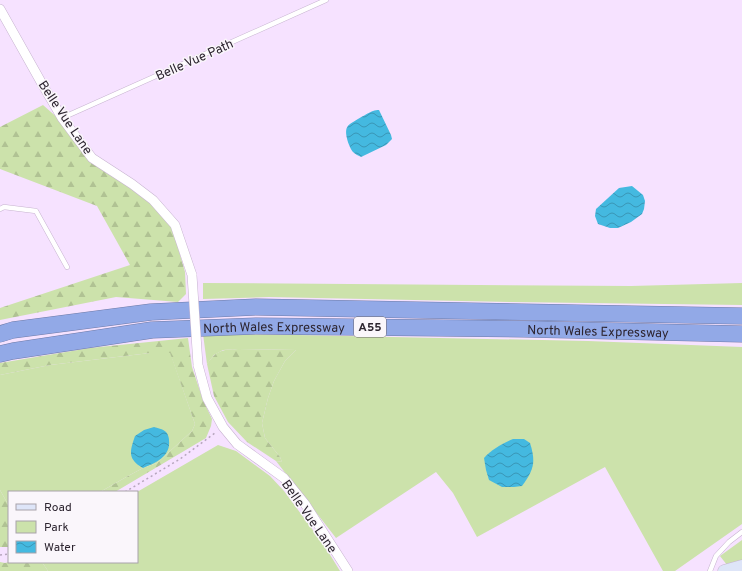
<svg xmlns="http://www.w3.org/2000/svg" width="742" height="571" viewBox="0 0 742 571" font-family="Overpass,sans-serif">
	<defs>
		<pattern id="forest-firs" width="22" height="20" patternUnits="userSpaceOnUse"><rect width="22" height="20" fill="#cce2ab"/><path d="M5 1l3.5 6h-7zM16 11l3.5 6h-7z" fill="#b0c293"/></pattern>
		<pattern id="water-waves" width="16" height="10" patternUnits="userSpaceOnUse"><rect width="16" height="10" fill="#44b9e0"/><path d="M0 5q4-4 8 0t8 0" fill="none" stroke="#3996b6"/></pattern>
	</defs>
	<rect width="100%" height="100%" fill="#f6e2ff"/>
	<g fill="#cce2ab">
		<polygon points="203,283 631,286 742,283 742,305 510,302 269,297 203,299"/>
		<polygon points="203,334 297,335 588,341 742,347 742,524 675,571 663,571 605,467 477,537 453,493 436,472 336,538 276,461 282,462 280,457 265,438 262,423 268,398 274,381 285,361 296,350 238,349 223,350 214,355 207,364"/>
		<polygon points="170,352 195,424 192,431 157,463 143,468 128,476 100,492 9,492 9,506 0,490 0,375 50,365 150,353"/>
		<polygon points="218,445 236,451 270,476 284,491 324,545 340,571 48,571 42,562 137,562 137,492"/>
		<polygon points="742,540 742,561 727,565 720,556"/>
	</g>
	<g fill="url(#forest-firs)">
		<polygon points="43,105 60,120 91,161 124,181 150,203 172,227 185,272 186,294 178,302 116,297 0,320 0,308 130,265 97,206 0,169 0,127"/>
		<polygon points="188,338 192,367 203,400 212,419 211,426 206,438 115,492 100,492 128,476 143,468 157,463 192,431 195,424 170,353 150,353 50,365 0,375 0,363 90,348"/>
		<path d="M238,349l58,1 -11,11 -11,20 -6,17 -6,25 3,15 15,19 2,5 -6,-1 -29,-19 -19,-20 -14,-26 -7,-32c10,-14 14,-14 31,-15z"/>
		<polygon points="0,490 9,506 9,547 0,547"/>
		<polygon points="0,562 5,563 9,562 42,562 48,571 0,571"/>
	</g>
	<g fill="url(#water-waves)">
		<path d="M379,110l12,25 1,4 -6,6 -25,12c-2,-1 -6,-3 -8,-5 -4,-5 -10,-21 -5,-26 2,-3 22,-14 25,-15 2,-1 4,-1 6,-1z"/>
		<polygon points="632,186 643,195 645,201 644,209 642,214 631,222 618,228 610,228 598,224 595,216 596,209 619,188"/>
		<path d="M154,427c3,1 9,2 12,5 2,2 3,6 3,8 2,17 -14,23 -26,28 -16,-9 -13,-17 -8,-32l9,-6z"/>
		<path d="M513,439h11l6,4c6,19 4,27 -8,43l-8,1h-12l-13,-7 -3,-10 -2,-12c7,-8 19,-15 29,-19z"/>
	</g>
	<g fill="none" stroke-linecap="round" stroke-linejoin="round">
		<g stroke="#c7b4d0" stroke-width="5.5">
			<g id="lane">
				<polyline points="62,118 326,0"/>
				<polyline points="0,209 4,207 36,211 67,267"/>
				<polyline points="710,571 716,556 729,542 742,532"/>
			</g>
		</g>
		<g stroke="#c7b4d0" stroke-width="10">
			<g id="street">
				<polyline points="0,9 41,82 62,118 92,158 132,184 153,200 175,225 192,275"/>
				<polyline points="198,365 207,398 223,427 237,444 284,478 305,504 348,571"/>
			</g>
		</g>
		<g stroke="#c7b4d0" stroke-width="13">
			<polyline id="secondary" points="724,571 742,566"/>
		</g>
		<g stroke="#6f7ba7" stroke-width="17">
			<g id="highway">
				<polyline points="0,334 13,330 151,312 256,307 742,316"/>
				<path id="s1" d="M0,354l13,-3 139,-21 104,-4 269,3 217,5"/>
			</g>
		</g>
		<g stroke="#b6a6bd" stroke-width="1.5" stroke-dasharray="2 3" stroke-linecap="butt">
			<polyline points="125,492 180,459 215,433"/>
			<polyline points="0,555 9,554"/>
		</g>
		<use href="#lane" stroke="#fff" stroke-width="4.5"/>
		<use href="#street" stroke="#fff" stroke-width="9"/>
		<use href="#secondary" stroke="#dee5f8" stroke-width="12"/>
		<use href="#highway" stroke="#92a9e7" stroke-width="16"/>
		<g stroke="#c7b4d0" stroke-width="10" stroke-linecap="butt">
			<polyline id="street-bridge" points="192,275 198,365"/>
		</g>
		<use href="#street-bridge" stroke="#fff" stroke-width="9"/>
	</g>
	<g text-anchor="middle" stroke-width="3" stroke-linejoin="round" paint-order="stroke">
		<rect fill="#faf6fb" stroke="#6a646d" stroke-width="1" x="354" y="317" width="32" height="20" rx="3"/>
		<g font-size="12" font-weight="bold" fill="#2d2530">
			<text x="370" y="331">A55</text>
		</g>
		<g font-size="13" fill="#2d2530" stroke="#faf6fb">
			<text transform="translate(194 59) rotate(-24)" y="5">Belle Vue Path</text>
			<text transform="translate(66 117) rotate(56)" y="5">Belle Vue Lane</text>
			<text dy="5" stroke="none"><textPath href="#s1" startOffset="276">North Wales Expressway</textPath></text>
			<text dy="5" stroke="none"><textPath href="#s1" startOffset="600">North Wales Expressway</textPath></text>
			<text transform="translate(310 516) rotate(55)" y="5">Belle Vue Lane</text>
		</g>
	</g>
	<rect x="8" y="491" width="130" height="72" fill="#faf6fb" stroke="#a8a2aa"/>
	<rect x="16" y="504" width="20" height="6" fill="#dee5f8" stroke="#a8a2aa"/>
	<text x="44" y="511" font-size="12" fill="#2d2530">Road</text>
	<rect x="16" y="521" width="20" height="12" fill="#cce2ab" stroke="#a8a2aa"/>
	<text x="44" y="531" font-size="12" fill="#2d2530">Park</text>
	<rect x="16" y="541" width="20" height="12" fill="url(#water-waves)" stroke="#a8a2aa"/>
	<text x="44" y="551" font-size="12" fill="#2d2530">Water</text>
</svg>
